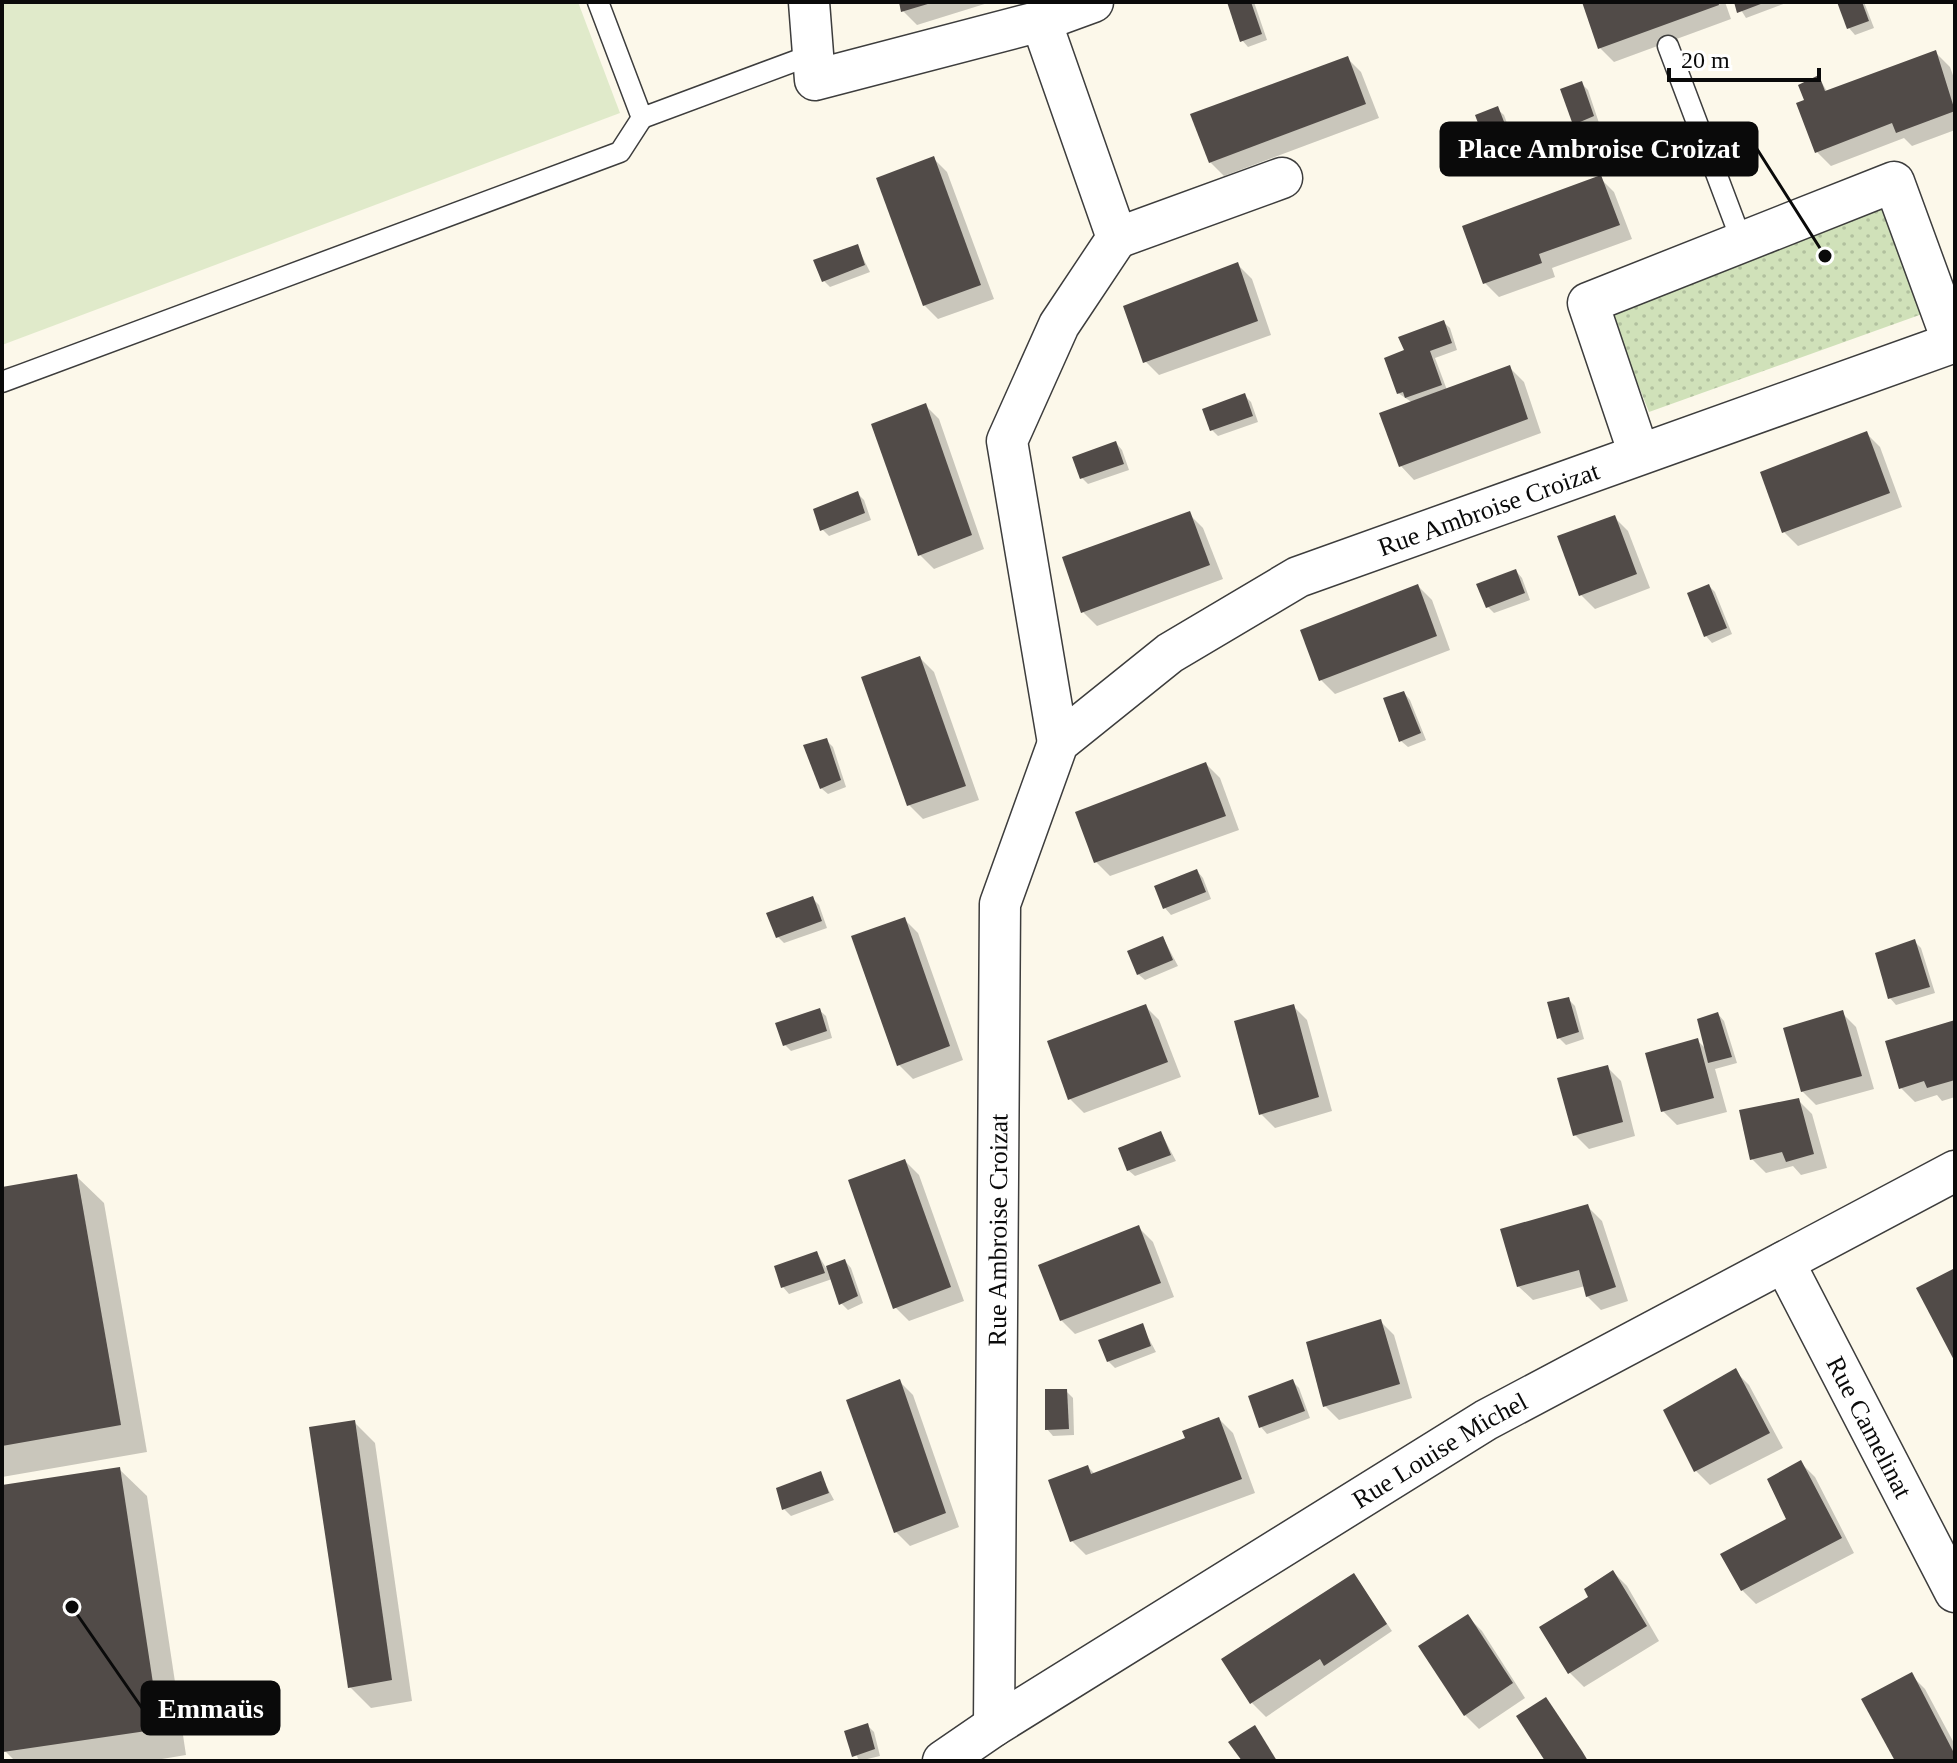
<svg xmlns="http://www.w3.org/2000/svg" width="1957" height="1763" viewBox="0 0 1957 1763" font-family="Georgia,serif">
	<defs>
		<pattern id="grass-dots" width="8" height="8" patternUnits="userSpaceOnUse" patternTransform="scale(2)"><rect width="8" height="8" fill="#d0e1b9"/><path d="M2 2h.1M6 6h.1" fill="none" stroke="#b1c09e" stroke-width="1.8" stroke-linecap="round"/></pattern>
	</defs>
	<rect width="100%" height="100%" fill="#fcf8ea"/>
	<polygon fill="url(#grass-dots)" points="1883,201 1925,313 1649,412 1609,311"/>
	<polygon fill="#e0eaca" points="2,2 578,2 620,113 2,345"/>
	<g fill="#0003">
		<polygon points="901,2 991,2 917,25 903,11"/>
		<polygon points="1229,2 1254,2 1267,40 1248,47 1242,40"/>
		<polygon points="1584,2 1725,2 1731,19 1614,62 1600,48"/>
		<polygon points="1736,2 1785,2 1786,3 1746,18"/>
		<polygon points="1839,2 1864,2 1874,28 1855,35 1849,28"/>
		<polygon points="1936,53 1950,67 1955,81 1955,130 1912,146 1904,138 1831,166 1817,152 1806,101 1819,78 1828,93"/>
		<polygon points="1347,58 1361,72 1379,118 1224,176 1210,162"/>
		<polygon points="1581,83 1588,90 1599,123 1581,130 1574,124"/>
		<polygon points="1497,109 1504,115 1520,158 1500,165 1494,159"/>
		<polygon points="933,158 947,172 994,299 938,319 924,305"/>
		<polygon points="1600,178 1614,192 1632,239 1552,268 1555,277 1499,297 1485,283"/>
		<polygon points="857,246 870,272 830,287 824,281"/>
		<polygon points="1238,265 1252,279 1271,335 1159,375 1145,361"/>
		<polygon points="1443,322 1450,328 1457,350 1435,358 1447,390 1510,368 1524,382 1541,433 1414,480 1400,465 1413,403 1398,393 1406,351"/>
		<polygon points="1245,396 1251,402 1258,422 1218,436 1212,430"/>
		<polygon points="925,405 939,419 984,549 934,569 920,555"/>
		<polygon points="1866,433 1880,447 1902,507 1798,546 1784,532"/>
		<polygon points="1116,443 1122,450 1129,470 1088,484 1082,478"/>
		<polygon points="858,494 864,500 871,520 829,536 822,529"/>
		<polygon points="1189,514 1203,528 1223,579 1097,626 1083,612"/>
		<polygon points="1614,517 1628,531 1650,588 1595,609 1581,595"/>
		<polygon points="1516,571 1522,578 1530,600 1494,613 1488,607"/>
		<polygon points="1418,586 1432,600 1450,650 1335,694 1321,680 1303,631"/>
		<polygon points="1709,586 1715,592 1732,634 1712,643 1706,636"/>
		<polygon points="920,658 934,672 979,800 923,819 909,805"/>
		<polygon points="1404,693 1410,700 1426,740 1408,747 1401,741"/>
		<polygon points="826,740 833,747 846,787 828,794 821,788"/>
		<polygon points="1206,764 1220,778 1239,830 1110,876 1096,862"/>
		<polygon points="1197,871 1203,878 1211,899 1171,915 1165,908"/>
		<polygon points="812,898 819,905 827,928 784,943 777,936"/>
		<polygon points="904,919 918,933 963,1060 913,1079 899,1065 854,937"/>
		<polygon points="1163,938 1178,966 1145,980 1138,974"/>
		<polygon points="1915,942 1921,948 1935,993 1896,1005 1890,998"/>
		<polygon points="1568,999 1575,1006 1584,1039 1566,1045 1559,1038"/>
		<polygon points="1145,1006 1159,1020 1181,1077 1084,1113 1070,1099 1050,1042"/>
		<polygon points="1293,1006 1307,1020 1332,1111 1275,1128 1261,1114"/>
		<polygon points="819,1010 826,1016 832,1038 791,1051 785,1045"/>
		<polygon points="1842,1013 1856,1027 1874,1089 1816,1105 1802,1091"/>
		<polygon points="1718,1014 1724,1021 1737,1063 1715,1069 1727,1112 1677,1125 1663,1111 1697,1040 1707,1050"/>
		<polygon points="1955,1022 1955,1097 1942,1101 1937,1095 1915,1102 1901,1088"/>
		<polygon points="1607,1067 1621,1081 1635,1136 1589,1149 1575,1135"/>
		<polygon points="1798,1100 1812,1114 1827,1168 1801,1175 1793,1166 1766,1173 1752,1159 1743,1128"/>
		<polygon points="1161,1133 1176,1161 1135,1176 1128,1170"/>
		<polygon points="905,1161 919,1175 964,1301 909,1321 895,1307"/>
		<polygon points="76,1176 104,1203 147,1452 2,1477 2,1189"/>
		<polygon points="1588,1207 1602,1221 1628,1301 1601,1310 1587,1296 1585,1286 1533,1300 1518,1286"/>
		<polygon points="1139,1228 1153,1242 1174,1297 1075,1334 1061,1320"/>
		<polygon points="817,1253 826,1268 845,1261 851,1268 863,1303 848,1310 841,1303 832,1279 789,1294 783,1287"/>
		<polygon points="1380,1321 1394,1335 1412,1398 1339,1420 1325,1406"/>
		<polygon points="1142,1326 1156,1352 1115,1368 1108,1361"/>
		<polygon points="1735,1371 1749,1385 1783,1448 1710,1485 1696,1471 1665,1410"/>
		<polygon points="899,1381 913,1395 959,1527 910,1546 896,1532"/>
		<polygon points="1292,1381 1299,1388 1310,1418 1267,1434 1261,1427"/>
		<polygon points="1066,1391 1073,1398 1074,1435 1053,1436 1047,1429"/>
		<polygon points="1219,1419 1233,1433 1255,1493 1086,1555 1072,1541 1088,1467 1095,1474 1187,1439"/>
		<polygon points="354,1422 375,1443 412,1701 371,1708 350,1687"/>
		<polygon points="1801,1463 1815,1477 1854,1553 1756,1604 1742,1590 1789,1520"/>
		<polygon points="119,1469 147,1496 186,1755 150,1761 15,1761 5,1751 2,1731 2,1487"/>
		<polygon points="820,1474 834,1500 791,1516 784,1509"/>
		<polygon points="1613,1572 1627,1586 1659,1641 1584,1687 1570,1673 1591,1597"/>
		<polygon points="1354,1575 1392,1631 1266,1717 1252,1703"/>
		<polygon points="1468,1617 1482,1631 1525,1698 1479,1729 1465,1715"/>
		<polygon points="1911,1675 1925,1689 1955,1745 1955,1761 1896,1761"/>
		<polygon points="868,1726 874,1732 880,1756 859,1761 847,1732"/>
	</g>
	<g fill="#514b48">
		<polygon points="899,2 931,2 931,3 901,12"/>
		<polygon points="1227,2 1251,2 1262,34 1240,42"/>
		<polygon points="1582,2 1718,2 1719,5 1598,49"/>
		<polygon points="1734,2 1766,2 1737,13"/>
		<polygon points="1837,2 1862,2 1869,21 1847,29"/>
		<polygon points="1936,50 1955,111 1896,133 1892,123 1815,153 1796,103 1804,100 1798,85 1819,75 1825,91"/>
		<polygon points="1348,56 1366,104 1209,163 1190,114"/>
		<polygon points="1582,81 1594,116 1573,125 1560,89"/>
		<polygon points="1498,106 1515,151 1492,160 1475,115"/>
		<polygon points="934,156 981,285 923,306 876,178"/>
		<polygon points="1601,175 1620,225 1539,254 1542,263 1483,284 1462,226"/>
		<polygon points="858,244 865,265 822,282 813,260"/>
		<polygon points="1238,262 1258,321 1143,363 1123,306"/>
		<polygon points="1444,320 1452,343 1430,351 1442,385 1405,398 1403,392 1397,394 1384,358 1404,350 1398,337"/>
		<polygon points="1510,365 1528,419 1399,467 1379,413"/>
		<polygon points="1245,393 1253,416 1210,431 1202,409"/>
		<polygon points="926,403 972,535 918,556 871,424"/>
		<polygon points="1867,431 1890,493 1782,533 1760,472"/>
		<polygon points="1116,441 1124,464 1080,479 1072,457"/>
		<polygon points="858,491 865,513 820,531 813,509"/>
		<polygon points="1190,511 1210,565 1081,613 1062,557"/>
		<polygon points="1615,515 1637,574 1579,596 1557,536"/>
		<polygon points="1516,569 1525,593 1486,608 1476,584"/>
		<polygon points="1418,584 1437,636 1319,681 1300,630"/>
		<polygon points="1709,584 1727,628 1704,637 1687,593"/>
		<polygon points="920,656 966,786 907,806 861,677"/>
		<polygon points="1404,691 1421,733 1399,742 1383,698"/>
		<polygon points="827,738 841,780 820,789 803,745"/>
		<polygon points="1206,762 1226,816 1094,863 1075,812"/>
		<polygon points="1197,869 1206,892 1163,909 1154,886"/>
		<polygon points="813,896 822,921 776,938 766,913"/>
		<polygon points="905,917 950,1046 897,1066 851,936"/>
		<polygon points="1163,936 1173,960 1137,975 1127,951"/>
		<polygon points="1915,939 1930,987 1888,999 1875,953"/>
		<polygon points="1569,997 1579,1032 1557,1039 1547,1002"/>
		<polygon points="1146,1004 1168,1062 1068,1100 1047,1041"/>
		<polygon points="1294,1004 1319,1097 1259,1115 1234,1021"/>
		<polygon points="820,1008 827,1031 783,1046 775,1023"/>
		<polygon points="1843,1010 1862,1076 1801,1092 1783,1028"/>
		<polygon points="1718,1012 1732,1057 1708,1063 1697,1019"/>
		<polygon points="1955,1020 1955,1080 1927,1088 1924,1081 1899,1089 1885,1041"/>
		<polygon points="1698,1038 1714,1098 1661,1112 1645,1053"/>
		<polygon points="1608,1065 1623,1122 1573,1136 1557,1078"/>
		<polygon points="1799,1098 1814,1154 1786,1162 1782,1152 1750,1160 1739,1110"/>
		<polygon points="1161,1131 1171,1155 1127,1171 1118,1148"/>
		<polygon points="905,1159 951,1287 893,1309 848,1180"/>
		<polygon points="77,1174 121,1425 2,1446 2,1187"/>
		<polygon points="1588,1204 1616,1287 1586,1297 1579,1270 1517,1287 1500,1229"/>
		<polygon points="1139,1225 1161,1283 1060,1321 1038,1265"/>
		<polygon points="817,1251 825,1273 781,1288 774,1266"/>
		<polygon points="845,1259 858,1296 839,1305 826,1266"/>
		<polygon points="1955,1268 1955,1362 1916,1288"/>
		<polygon points="1381,1319 1400,1384 1323,1407 1306,1342"/>
		<polygon points="1143,1323 1151,1346 1107,1362 1098,1340"/>
		<polygon points="1736,1368 1770,1433 1694,1472 1663,1410"/>
		<polygon points="900,1379 946,1513 894,1533 846,1400"/>
		<polygon points="1293,1379 1305,1411 1259,1428 1248,1396"/>
		<polygon points="1045,1389 1067,1389 1069,1429 1045,1430"/>
		<polygon points="1219,1417 1242,1479 1070,1542 1048,1480 1088,1465 1091,1474 1185,1438 1182,1431"/>
		<polygon points="355,1420 392,1680 348,1688 309,1427"/>
		<polygon points="1801,1460 1842,1538 1741,1591 1720,1554 1786,1519 1767,1479"/>
		<polygon points="120,1467 160,1729 3,1752 2,1485"/>
		<polygon points="821,1471 829,1493 782,1510 776,1488"/>
		<polygon points="1613,1570 1647,1626 1568,1674 1539,1627 1588,1597 1584,1589"/>
		<polygon points="1354,1573 1387,1624 1324,1666 1320,1659 1250,1704 1221,1659"/>
		<polygon points="1468,1614 1513,1683 1464,1716 1418,1646"/>
		<polygon points="1912,1672 1955,1755 1955,1761 1895,1761 1861,1699"/>
		<polygon points="1546,1697 1582,1751 1588,1761 1545,1761 1516,1716"/>
		<polygon points="868,1723 875,1749 852,1757 844,1731"/>
		<polygon points="1255,1725 1277,1761 1242,1761 1228,1742"/>
	</g>
	<g fill="none" stroke-linecap="round" stroke-linejoin="round">
		<g stroke="#3d3d3d" stroke-width="23">
			<g id="service">
				<polyline points="598,2 642,118 814,54"/>
				<polyline points="1668,46 1742,242"/>
				<polyline points="2,382 620,152 642,118"/>
			</g>
		</g>
		<g stroke="#3d3d3d" stroke-width="43">
			<g id="minor">
				<polyline points="809,2 815,80 1041,21 1093,2"/>
				<polyline points="1041,21 1117,238 1059,325 1007,441 1058,743"/>
				<polyline points="1117,238 1282,178"/>
				<polyline points="1639,454 1588,303 1894,182 1953,343"/>
				<path id="s1" d="M1784,1262l171,330"/>
				<path id="s2" d="M994,1726l6,-822 58,-161 112,-90 128,-76 657,-235"/>
				<path id="s3" d="M943,1761l51,-35 492,-306 469,-249"/>
			</g>
		</g>
		<use href="#service" stroke="#fff" stroke-width="20"/>
		<use href="#minor" stroke="#fff" stroke-width="40"/>
	</g>
	<g text-anchor="middle" stroke-width="8" stroke-linejoin="round" paint-order="stroke">
		<g font-size="26" fill="#0a0a0a" stroke="#fff">
			<text dy="9" stroke="none"><textPath href="#s2" startOffset="1488">Rue Ambroise Croizat</textPath></text>
			<text dy="9" stroke="none"><textPath href="#s2" startOffset="496">Rue Ambroise Croizat</textPath></text>
			<text dy="9" stroke="none"><textPath href="#s1" startOffset="186">Rue Camelinat</textPath></text>
			<text dy="9" stroke="none"><textPath href="#s3" startOffset="586">Rue Louise Michel</textPath></text>
		</g>
	</g>
	<path fill="none" stroke="#0a0a0a" stroke-width="3" d="M1825 256L1757 149M72 1607L142 1708"/>
	<g fill="#0a0a0a" stroke="#fff" stroke-width="3">
		<circle cx="1825" cy="256" r="8"/>
		<circle cx="72" cy="1607" r="8"/>
	</g>
	<g fill="#0a0a0a" stroke="#0a0a0a" stroke-width="3">
		<rect x="1441" y="123" width="316" height="52" rx="8"/>
		<rect x="142" y="1682" width="137" height="52" rx="8"/>
	</g>
	<g font-size="28" text-anchor="middle" font-weight="bold" fill="#fff">
		<text x="1599" y="158">Place Ambroise Croizat</text>
		<text x="211" y="1718">Emmaüs</text>
	</g>
	<rect width="1957" height="1763" fill="none" stroke="#0a0a0a" stroke-width="8"/>
	<path d="M1669 68v12h150v-12" fill="none" stroke="#0a0a0a" stroke-width="4"/>
	<text x="1681" y="68" font-size="24" fill="#0a0a0a" stroke="#ffffff" stroke-width="6" paint-order="stroke">20 m</text>
</svg>
